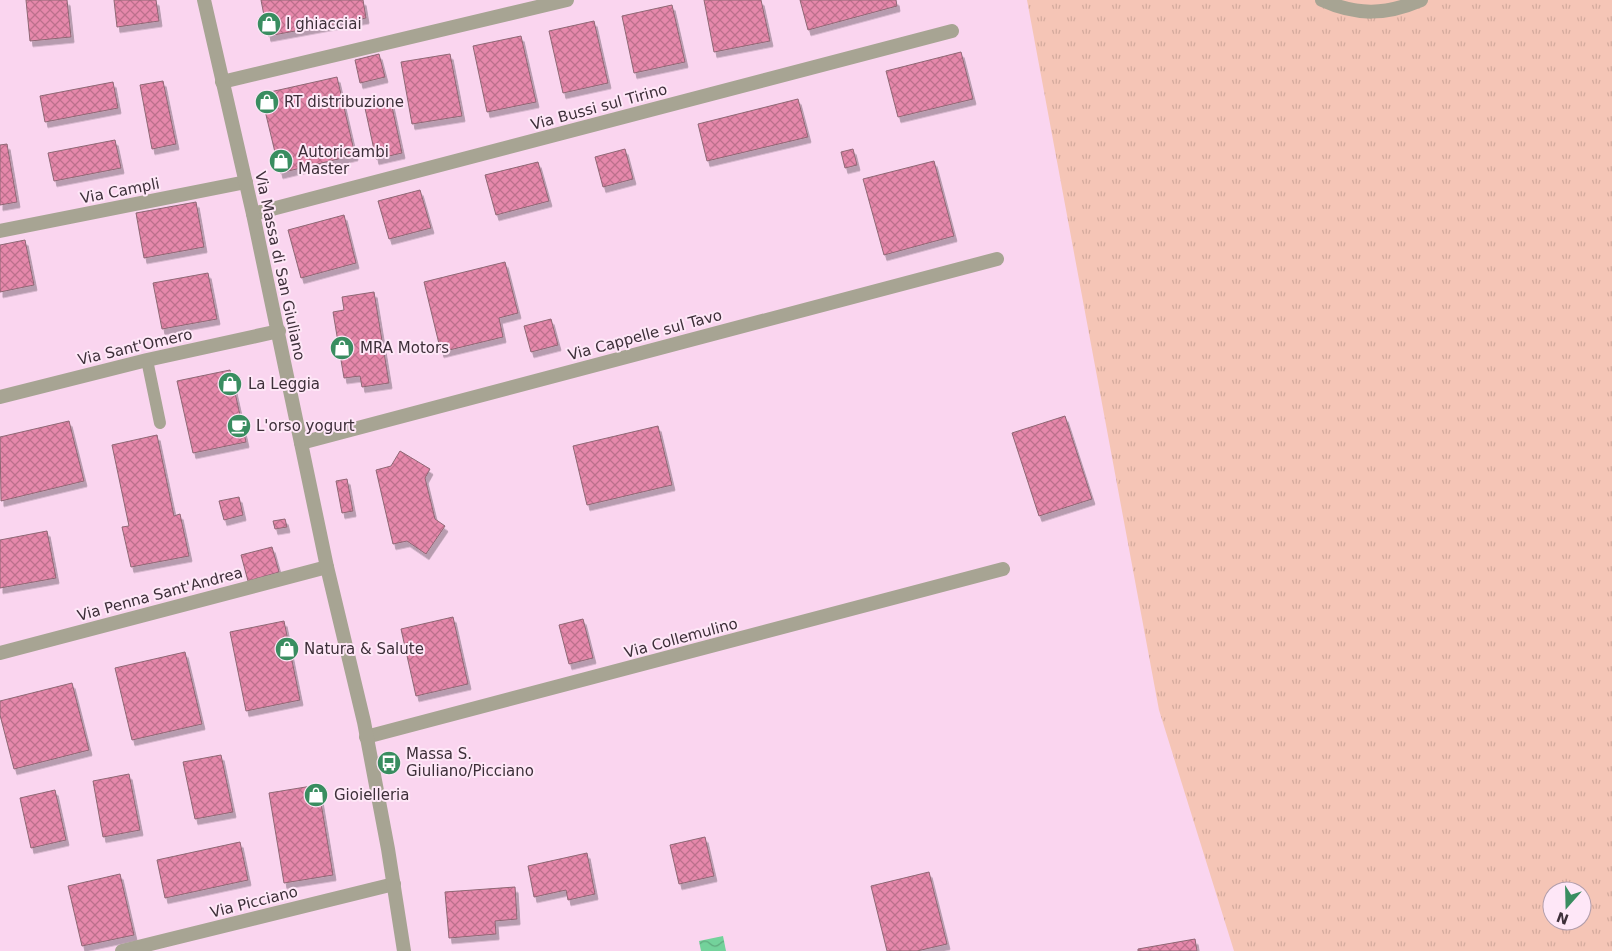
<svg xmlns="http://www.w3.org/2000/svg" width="1612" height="951" viewBox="0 0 1612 951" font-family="'DejaVu Sans',sans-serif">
	<defs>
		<pattern id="grass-tufts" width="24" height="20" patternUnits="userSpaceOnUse" patternTransform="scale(1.25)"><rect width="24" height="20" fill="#f5c5b6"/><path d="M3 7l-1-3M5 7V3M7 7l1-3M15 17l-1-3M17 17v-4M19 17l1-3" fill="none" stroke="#d3aa9d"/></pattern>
		<pattern id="water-waves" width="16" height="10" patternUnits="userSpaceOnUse" patternTransform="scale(1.25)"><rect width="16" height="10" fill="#73d29b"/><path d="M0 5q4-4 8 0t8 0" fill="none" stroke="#60ab7f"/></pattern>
		<pattern id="building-cross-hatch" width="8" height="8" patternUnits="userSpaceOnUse" patternTransform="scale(1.25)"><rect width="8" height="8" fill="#e688ab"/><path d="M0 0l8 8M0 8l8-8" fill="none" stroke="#bc708c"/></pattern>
		<filter id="shadow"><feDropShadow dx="3" dy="5.5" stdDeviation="0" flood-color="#0004"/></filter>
	</defs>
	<rect width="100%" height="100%" fill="#fad5ef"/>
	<path fill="url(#grass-tufts)" fill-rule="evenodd" d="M1027,0h585v951h-378l-75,-241zM1552,891h30v30h-30z"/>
	<polygon fill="url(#water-waves)" points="723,936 726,951 701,951 699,941"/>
	<g fill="url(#building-cross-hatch)" stroke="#8e6774" filter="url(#shadow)">
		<polygon points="26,0 67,0 71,37 30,41"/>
		<polygon points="114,0 156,0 159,21 117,27"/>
		<polygon points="261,0 363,0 366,18 268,36"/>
		<polygon points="704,0 761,0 770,41 714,52"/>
		<polygon points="800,0 896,0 897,6 808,30"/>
		<polygon points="672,5 685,62 634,73 622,16"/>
		<polygon points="594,21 608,83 563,93 549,31"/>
		<polygon points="521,36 536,102 487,112 473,46"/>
		<polygon points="961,52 973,99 898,117 886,71"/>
		<polygon points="379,54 385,77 360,83 355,60"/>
		<polygon points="450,54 462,116 412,124 401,62"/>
		<polygon points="337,77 355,155 280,173 261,94"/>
		<polygon points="163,81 176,144 152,149 140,85"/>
		<polygon points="113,82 118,108 45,122 40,96"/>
		<polygon points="798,99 808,137 707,161 698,124"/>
		<polygon points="391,102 402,153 376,159 365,108"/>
		<polygon points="115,140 121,168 54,181 48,153"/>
		<polygon points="7,144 17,202 0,205 0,145"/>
		<polygon points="625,149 633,179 603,187 595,157"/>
		<polygon points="853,149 857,165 845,168 841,152"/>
		<polygon points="934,161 954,236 884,255 863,179"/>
		<polygon points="538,162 549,201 496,215 485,175"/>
		<polygon points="420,190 431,228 389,239 378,201"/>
		<polygon points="196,202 204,247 144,258 136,213"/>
		<polygon points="344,215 356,263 301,278 288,230"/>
		<polygon points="25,240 34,285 0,292 0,245"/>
		<polygon points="505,262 518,313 499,318 503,337 441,352 424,282"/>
		<polygon points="208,273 217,319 162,329 153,283"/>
		<polygon points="374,292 389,383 362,387 360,376 344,378 333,312 344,310 342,297"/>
		<polygon points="551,319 558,345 531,352 524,326"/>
		<polygon points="230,370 246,442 193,453 177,381"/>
		<polygon points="1065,416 1092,499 1039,516 1012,433"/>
		<polygon points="69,421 84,481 1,501 0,437"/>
		<polygon points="658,426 672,485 587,505 573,446"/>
		<polygon points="157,435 174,516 180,514 189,556 131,567 122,527 129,526 112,445"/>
		<polygon points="400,451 430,469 425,478 435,519 445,526 426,554 407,541 393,544 376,470 391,466"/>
		<polygon points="347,479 353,511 342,513 336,481"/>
		<polygon points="239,497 243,515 224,520 219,501"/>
		<polygon points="285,519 287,527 275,529 273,521"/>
		<polygon points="47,531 56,578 0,588 0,540"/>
		<polygon points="272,547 279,572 248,581 241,555"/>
		<polygon points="453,617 468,684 416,696 401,629"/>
		<polygon points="583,619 593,658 569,664 559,625"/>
		<polygon points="284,621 300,700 246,711 230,632"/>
		<polygon points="185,652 202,724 132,740 115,668"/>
		<polygon points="72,683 89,750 14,769 0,715 0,701"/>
		<polygon points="221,755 233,812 195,819 183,762"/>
		<polygon points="129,774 140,830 103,837 93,781"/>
		<polygon points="318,785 333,875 284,883 269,793"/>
		<polygon points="55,790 66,840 31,848 20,798"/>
		<polygon points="705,837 714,876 679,884 670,845"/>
		<polygon points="240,842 248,880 165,898 157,860"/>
		<polygon points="587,853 595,894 568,900 566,890 534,897 528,866"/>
		<polygon points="929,872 947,944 917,951 887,951 871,886"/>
		<polygon points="120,874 134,935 82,946 68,886"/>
		<polygon points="515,887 517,919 495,921 496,934 449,938 445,892"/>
		<polygon points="1195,939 1197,951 1138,951 1138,949"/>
	</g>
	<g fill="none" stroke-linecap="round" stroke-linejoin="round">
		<polyline stroke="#a7a493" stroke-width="12" points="147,360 160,423"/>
		<g stroke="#a7a493" stroke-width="14">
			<path d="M1322,0c35,16 64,15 99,0"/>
			<polyline points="222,82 567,0"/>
			<polyline points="253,214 952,31"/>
			<polyline points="0,231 246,182"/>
			<polyline points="0,397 147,360 279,331"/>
			<polyline points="301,443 997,259"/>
			<polyline points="0,653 327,567"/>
			<polyline points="366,737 1003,569"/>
			<polyline points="122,951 394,884"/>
		</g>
		<polyline stroke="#a7a493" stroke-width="14" points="204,0 253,214 327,567 364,722 388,849 404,951"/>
	</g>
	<defs>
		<g id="shop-disc" transform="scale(1.25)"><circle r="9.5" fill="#398d60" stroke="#fee7f7"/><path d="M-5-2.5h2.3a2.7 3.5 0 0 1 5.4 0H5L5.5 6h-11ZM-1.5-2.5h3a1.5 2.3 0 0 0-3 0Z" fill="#fff"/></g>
		<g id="cafe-disc" transform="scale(1.25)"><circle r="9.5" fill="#398d60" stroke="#fee7f7"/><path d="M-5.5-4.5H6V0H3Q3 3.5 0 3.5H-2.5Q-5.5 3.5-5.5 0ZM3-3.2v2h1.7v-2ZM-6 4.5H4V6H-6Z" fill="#fff"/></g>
		<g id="bus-disc" transform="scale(1.25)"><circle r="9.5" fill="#398d60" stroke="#fee7f7"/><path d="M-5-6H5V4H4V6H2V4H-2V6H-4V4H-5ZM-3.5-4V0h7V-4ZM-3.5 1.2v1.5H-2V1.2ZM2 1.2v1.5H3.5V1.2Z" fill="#fff"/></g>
	</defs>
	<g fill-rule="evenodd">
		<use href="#shop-disc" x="269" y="24"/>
		<use href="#shop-disc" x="267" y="102"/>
		<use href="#shop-disc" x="281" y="161"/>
		<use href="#shop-disc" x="342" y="348"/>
		<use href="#shop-disc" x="230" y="384"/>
		<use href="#cafe-disc" x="239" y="426"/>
		<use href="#shop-disc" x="287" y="649"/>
		<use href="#bus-disc" x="389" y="763"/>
		<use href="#shop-disc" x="316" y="795"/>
	</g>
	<g text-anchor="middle" stroke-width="4" stroke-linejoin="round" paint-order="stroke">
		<g font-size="15" fill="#3d2f39" stroke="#fee7f7" text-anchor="start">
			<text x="286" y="29">I ghiacciai</text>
			<text x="284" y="107">RT distribuzione</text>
			<text x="298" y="157">Autoricambi<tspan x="298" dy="17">Master</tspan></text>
			<text x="360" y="353">MRA Motors</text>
			<text x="248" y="389">La Leggia</text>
			<text x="256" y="431">L'orso yogurt</text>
			<text x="304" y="654">Natura &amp; Salute</text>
			<text x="406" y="759">Massa S.<tspan x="406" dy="17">Giuliano/Picciano</tspan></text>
			<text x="334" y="800">Gioielleria</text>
		</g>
		<g font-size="15" fill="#3d2f39" stroke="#fee7f7">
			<text transform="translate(599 107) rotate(-15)" y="5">Via Bussi sul Tirino</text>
			<text transform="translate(120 191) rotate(-11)" y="5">Via Campli</text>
			<text transform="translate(280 266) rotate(78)" y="5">Via Massa di San Giuliano</text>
			<text transform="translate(645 335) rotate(-15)" y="5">Via Cappelle sul Tavo</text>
			<text transform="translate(135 347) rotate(-13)" y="5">Via Sant'Omero</text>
			<text transform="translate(160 594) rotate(-15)" y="5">Via Penna Sant'Andrea</text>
			<text transform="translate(681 638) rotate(-15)" y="5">Via Collemulino</text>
			<text transform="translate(254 902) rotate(-14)" y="5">Via Picciano</text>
		</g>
	</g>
	<g transform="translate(1567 906) rotate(200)"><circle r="24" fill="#fee7f7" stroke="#b19dab"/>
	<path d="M0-4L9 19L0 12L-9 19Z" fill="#398d60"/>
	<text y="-8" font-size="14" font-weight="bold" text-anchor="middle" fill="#3d2f39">N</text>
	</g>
</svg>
